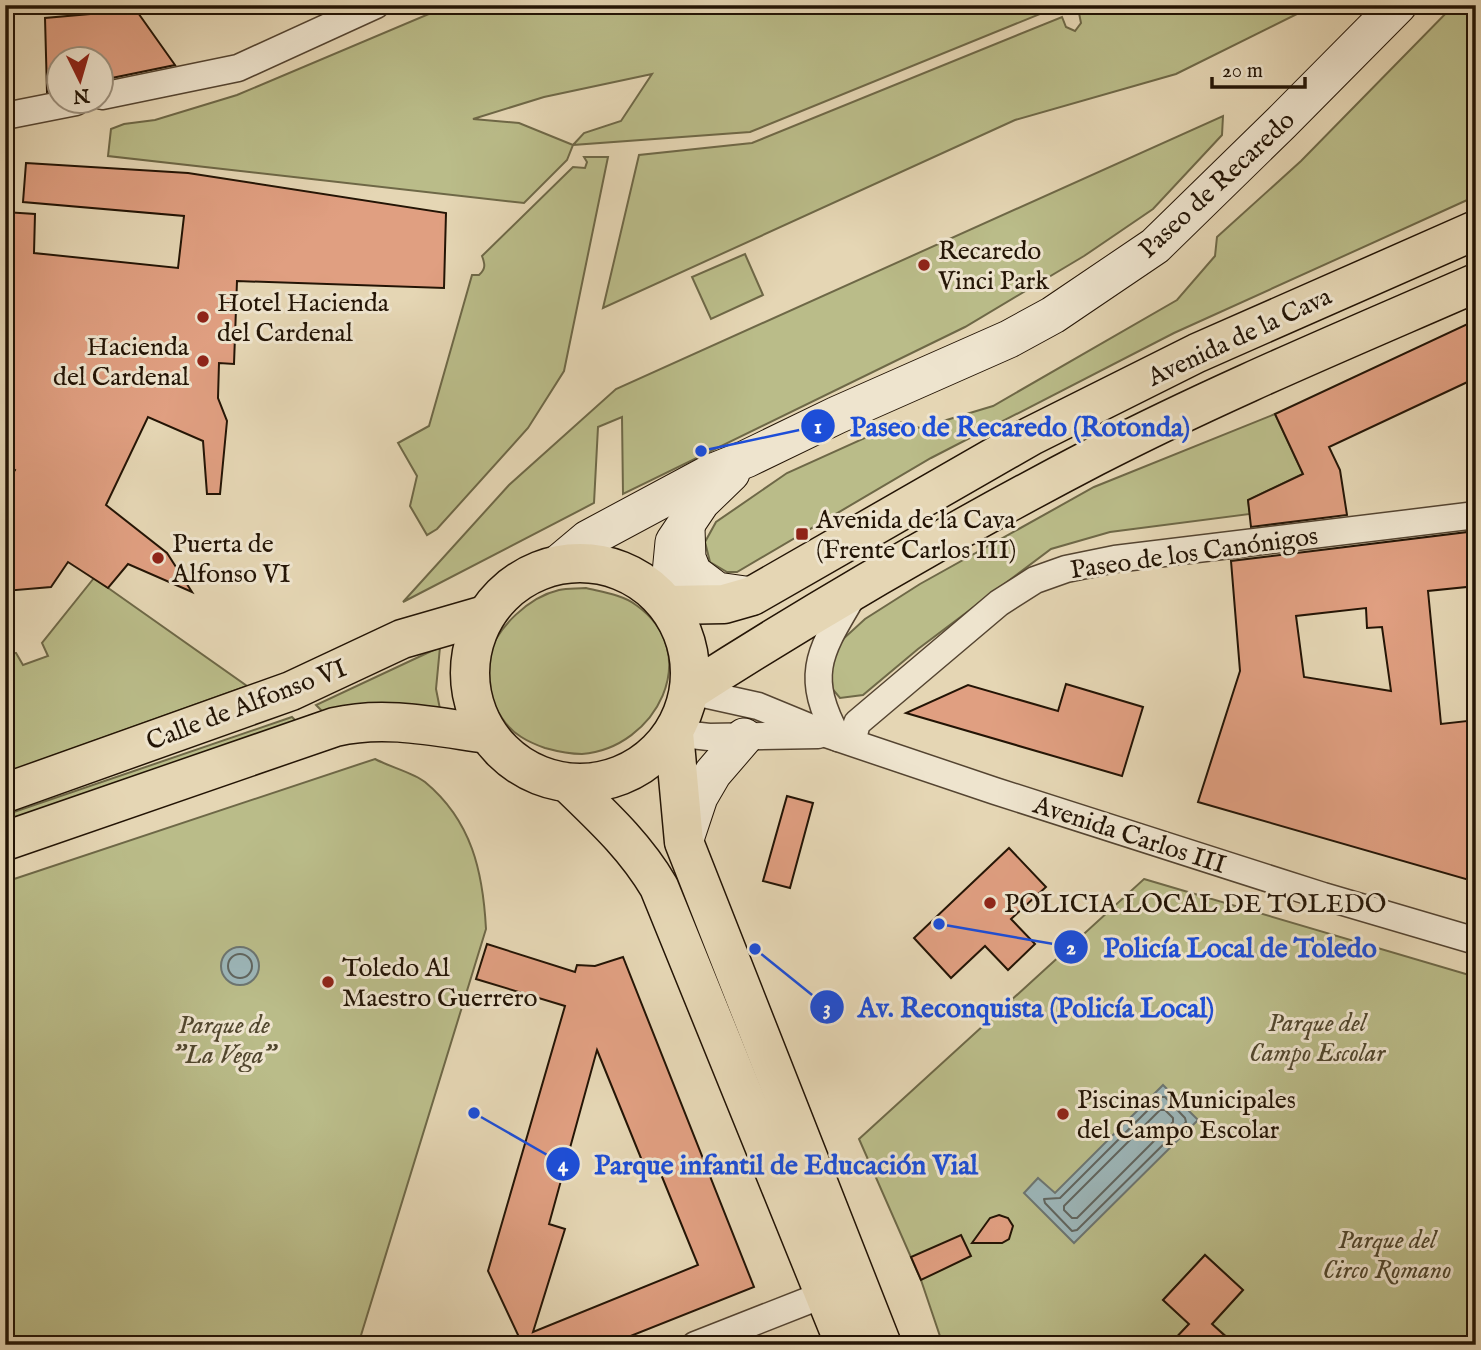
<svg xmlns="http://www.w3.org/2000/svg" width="1481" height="1350" viewBox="0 0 1481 1350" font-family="'IM FELL English',serif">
	<rect width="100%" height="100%" fill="#e5d6b4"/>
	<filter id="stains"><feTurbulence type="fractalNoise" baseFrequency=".00286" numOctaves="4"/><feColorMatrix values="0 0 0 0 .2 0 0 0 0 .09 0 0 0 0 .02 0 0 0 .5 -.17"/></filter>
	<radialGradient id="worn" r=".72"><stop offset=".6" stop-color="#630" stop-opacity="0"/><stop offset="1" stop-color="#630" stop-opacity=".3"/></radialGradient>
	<g fill="#babc89" stroke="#6e6847" stroke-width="2" fill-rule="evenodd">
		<path d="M450,5h612l-312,127 -177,13 -6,15 -43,43 -416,-47 3,-27 13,-5 31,-4 82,-25zM652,74l-31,47 -37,12 -11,12 -54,-22 -46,-4 71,-22z"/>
		<polygon points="1113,5 1315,5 1176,74 1015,120 603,308 639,155 752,143 1062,17 1066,27 1075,31 1081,23 1079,13"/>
		<polygon points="1454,5 1476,5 1476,196 1174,333 931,458 737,572 727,572 710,562 705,542 716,522 787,473 900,422 920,428 993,406 1177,300 1215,256 1217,237 1301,161"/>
		<polygon points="1223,116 1222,135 1153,209 1084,256 965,327 623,494 622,417 598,427 594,503 403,602 509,485 616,389"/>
		<path d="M584,157h24l-44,214 -36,57 -91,101 -10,6 -17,-29 7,-30 -19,-33 31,-17 43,-151h7c7,-6 6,-11 3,-19l91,-89 12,1 2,-6z"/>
		<polygon points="745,254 763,295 711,319 692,277"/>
		<polygon points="1275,414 1303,474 1248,500 1250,514 1110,532 1051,549 918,649 863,695 840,698 829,685 831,661 842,640 865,619 920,584 1094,487"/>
		<polygon points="94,578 247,686 5,773 5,653 16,653 23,665 48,656 42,643"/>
		<path d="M586,588c16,4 37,7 50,17 69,49 20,143 -54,149 -11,0 -26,-3 -37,-6 -17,-6 -33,-14 -43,-30 -11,-16 -19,-41 -14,-61 9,-30 41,-60 71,-67 9,-2 18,-1 27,-2z"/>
		<polygon points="440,647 436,689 441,714 325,714 316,705"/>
		<polygon points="292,717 299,724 5,825 5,815"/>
		<path d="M375,759c15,8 39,14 50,23 47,39 58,90 61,147l-128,416h-353v-463z"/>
		<polygon points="1144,879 1476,977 1476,1345 1218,1345 1226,1336 1212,1324 1243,1290 1205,1255 1163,1300 1189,1324 1176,1338 1183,1345 943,1345 921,1280 859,1139"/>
	</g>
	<g fill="#9cb6b9" stroke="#6c7571" stroke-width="2">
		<circle cx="240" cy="966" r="19"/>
		<polygon points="1163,1085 1198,1120 1074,1243 1024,1193 1038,1178 1055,1193"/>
	</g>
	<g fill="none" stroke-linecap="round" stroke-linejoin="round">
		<g stroke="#60655f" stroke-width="2">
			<circle cx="240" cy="966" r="12"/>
			<polygon points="1161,1097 1165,1097 1185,1118 1186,1122 1077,1230 1072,1231 1045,1203 1044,1199 1060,1198"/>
			<polygon points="1160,1110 1165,1110 1173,1118 1173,1122 1077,1218 1072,1218 1064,1210 1064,1206"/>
		</g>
	</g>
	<g fill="#e09f81" stroke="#231405" stroke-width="2" fill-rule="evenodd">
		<polygon points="136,10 175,65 102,80 102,60 60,60 60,89 47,92 45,18"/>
		<polygon points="26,163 188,173 446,213 444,288 237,281 234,364 219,363 218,398 227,421 220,494 207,494 203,441 148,417 106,505 167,553 192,592 128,564 108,588 68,562 51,587 5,591 5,485 15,470 5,463 5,212 35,214 34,253 178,268 184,216 23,202"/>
		<polygon points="1476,320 1476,378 1329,447 1340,470 1347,515 1251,527 1248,500 1303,474 1275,414"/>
		<path d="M1476,531v55l-48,5 13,133 35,-4v162l-278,-80 42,-131 -9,-110zM1366,608l1,20 15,-1 9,64 -87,-14 -8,-61z"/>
		<polygon points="1066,684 1143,707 1122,776 906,713 968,685 1058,711"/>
		<polygon points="787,796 813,803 790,888 763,881"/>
		<polygon points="1009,848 1046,887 1011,919 1035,944 1008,970 985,946 951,978 914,938"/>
		<path d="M487,944l88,28 2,-7 18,1 28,-9 131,330 -146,58h-105l16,-8 -31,-66 77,-265 -89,-27zM597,1050l48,118 11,-6 42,103 -165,67 32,-103 -16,-5z"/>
		<polygon points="999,1215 1008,1218 1013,1226 1009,1239 1002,1243 972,1243 990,1218"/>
		<polygon points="961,1235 971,1256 921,1280 911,1257"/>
		<polygon points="1205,1255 1243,1290 1212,1324 1235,1345 1169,1345 1189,1324 1163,1300"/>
	</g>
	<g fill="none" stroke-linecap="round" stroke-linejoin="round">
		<g stroke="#544431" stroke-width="29">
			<g id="street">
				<polyline points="102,96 238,68 376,5"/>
				<polyline points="5,116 76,102"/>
				<polyline points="690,691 758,706 826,734 995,791 1323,896 1476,941"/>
				<polyline points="674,733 709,737 818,735"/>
				<path d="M838,738c-36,-65 -17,-88 17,-146"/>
				<polyline points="852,742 857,723 999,603 1035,580 1066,569 1115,559 1476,515"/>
				<polyline points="695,1345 825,1294"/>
			</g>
		</g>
		<g stroke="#231405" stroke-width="39">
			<g id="secondary">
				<polyline points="686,529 687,558 693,573 717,591 752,596"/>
				<polyline points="557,565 588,539 711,473 746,459 837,415 1009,339 1053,315 1155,246 1281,123 1398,5"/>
				<polyline points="668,605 674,542 701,502 731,473"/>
				<polyline points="684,842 699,797 713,773 744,737"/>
			</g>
		</g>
		<g stroke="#231405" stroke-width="41">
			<g id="primary">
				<circle cx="580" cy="673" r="110"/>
				<polyline points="668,605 724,604 752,596 1031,436 1197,353 1476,230"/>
				<path d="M690,691c131,-84 266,-162 404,-234 124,-64 254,-118 382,-174"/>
				<polyline points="674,733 684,842 882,1345"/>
				<path d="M568,783c34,33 67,63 91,104l186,458"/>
				<polyline points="5,793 291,691 402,639 485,615"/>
				<path d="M5,841l330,-114c50,-12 102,0 152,7"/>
			</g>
		</g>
		<use href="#street" stroke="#eee4ce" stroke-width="26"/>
		<use href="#secondary" stroke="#eee4ce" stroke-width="37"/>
		<use href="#primary" stroke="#e5d6b4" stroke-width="38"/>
	</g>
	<g fill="#8f2418" stroke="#eee4ce" stroke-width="2.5">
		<circle cx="924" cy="265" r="7"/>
		<circle cx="203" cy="317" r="7"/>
		<circle cx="203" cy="361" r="7"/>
		<rect x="795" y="527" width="14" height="14" rx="3.5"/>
		<circle cx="158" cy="558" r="7"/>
		<circle cx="990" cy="903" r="7"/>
		<circle cx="328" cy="982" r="7"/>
		<circle cx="1063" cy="1114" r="7"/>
	</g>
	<g text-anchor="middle" stroke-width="6" stroke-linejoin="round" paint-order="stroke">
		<g font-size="26" fill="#231405" stroke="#eee4ce">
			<text transform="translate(1216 184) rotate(-43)" y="9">Paseo de Recaredo</text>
			<text transform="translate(1239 336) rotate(-25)" y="9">Avenida de la Cava</text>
			<text transform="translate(1194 552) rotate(-8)" y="9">Paseo de los Canónigos</text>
			<text transform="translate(246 704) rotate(-21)" y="9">Calle de Alfonso VI</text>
			<text transform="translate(1130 834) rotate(18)" y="9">Avenida Carlos III</text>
		</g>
		<g font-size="26" fill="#231405" stroke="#eee4ce" text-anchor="start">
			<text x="938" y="259">Recaredo<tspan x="938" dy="30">Vinci Park</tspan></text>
			<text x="217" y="311">Hotel Hacienda<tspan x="217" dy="30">del Cardenal</tspan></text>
			<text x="189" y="355" text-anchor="end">Hacienda<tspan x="189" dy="30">del Cardenal</tspan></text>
			<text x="816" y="528">Avenida de la Cava<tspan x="816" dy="30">(Frente Carlos III)</tspan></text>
			<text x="172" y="552">Puerta de<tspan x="172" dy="30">Alfonso VI</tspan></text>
			<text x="1004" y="912">POLICIA LOCAL DE TOLEDO</text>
			<text x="342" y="976">Toledo Al<tspan x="342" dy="30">Maestro Guerrero</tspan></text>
			<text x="1077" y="1108">Piscinas Municipales<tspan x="1077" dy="30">del Campo Escolar</tspan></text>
		</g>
		<g font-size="26" font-style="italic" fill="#50462d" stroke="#eee4ce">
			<text x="1317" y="1031">Parque del<tspan x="1317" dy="30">Campo Escolar</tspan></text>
			<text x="224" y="1033">Parque de<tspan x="224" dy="30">"La Vega"</tspan></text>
			<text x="1387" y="1248">Parque del<tspan x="1387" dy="30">Circo Romano</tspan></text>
		</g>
	</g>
	<path fill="none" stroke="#1d4ed8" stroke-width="2.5" d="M701 451L818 426M939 924L1071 947M755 949L827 1007M474 1113L563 1164"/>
	<g fill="#1d4ed8" stroke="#eee4ce" stroke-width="2.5">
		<circle cx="701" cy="451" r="7"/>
		<circle cx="939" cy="924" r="7"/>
		<circle cx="755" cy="949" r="7"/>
		<circle cx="474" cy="1113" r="7"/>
		<circle cx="818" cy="426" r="18"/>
		<circle cx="1071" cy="947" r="18"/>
		<circle cx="827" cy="1007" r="18"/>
		<circle cx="563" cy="1164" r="18"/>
	</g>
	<g font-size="21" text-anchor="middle" font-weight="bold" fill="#fff">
		<text x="818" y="433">1</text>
		<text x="1071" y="954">2</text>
		<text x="827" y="1014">3</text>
		<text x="563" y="1171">4</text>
	</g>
	<g font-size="28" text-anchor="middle" font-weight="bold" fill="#1d4ed8" stroke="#eee4ce" stroke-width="6" stroke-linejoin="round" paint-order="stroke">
		<text x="1020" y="436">Paseo de Recaredo (Rotonda)</text>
		<text x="1240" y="957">Policía Local de Toledo</text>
		<text x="1036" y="1017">Av. Reconquista (Policía Local)</text>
		<text x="786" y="1174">Parque infantil de Educación Vial</text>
	</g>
	<rect width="1481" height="1350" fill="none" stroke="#e5d6b4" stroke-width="28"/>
	<rect x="7" y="7" width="1467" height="1336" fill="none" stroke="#231405" stroke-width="3.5"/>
	<rect x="14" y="14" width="1453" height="1322" fill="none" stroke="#231405" stroke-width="2"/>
	<g transform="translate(80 80) rotate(175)"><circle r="33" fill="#eee4ce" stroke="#9d917e" stroke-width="2"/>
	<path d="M0-5L12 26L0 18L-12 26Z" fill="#8f2418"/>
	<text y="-10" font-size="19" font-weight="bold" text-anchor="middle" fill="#231405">N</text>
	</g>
	<path d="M1212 77v10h93v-10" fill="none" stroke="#231405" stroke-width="3.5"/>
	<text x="1222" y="77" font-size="21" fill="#231405" stroke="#eee4ce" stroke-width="5" paint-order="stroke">20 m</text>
	<rect width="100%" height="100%" filter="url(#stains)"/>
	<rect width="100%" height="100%" fill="url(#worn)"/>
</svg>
